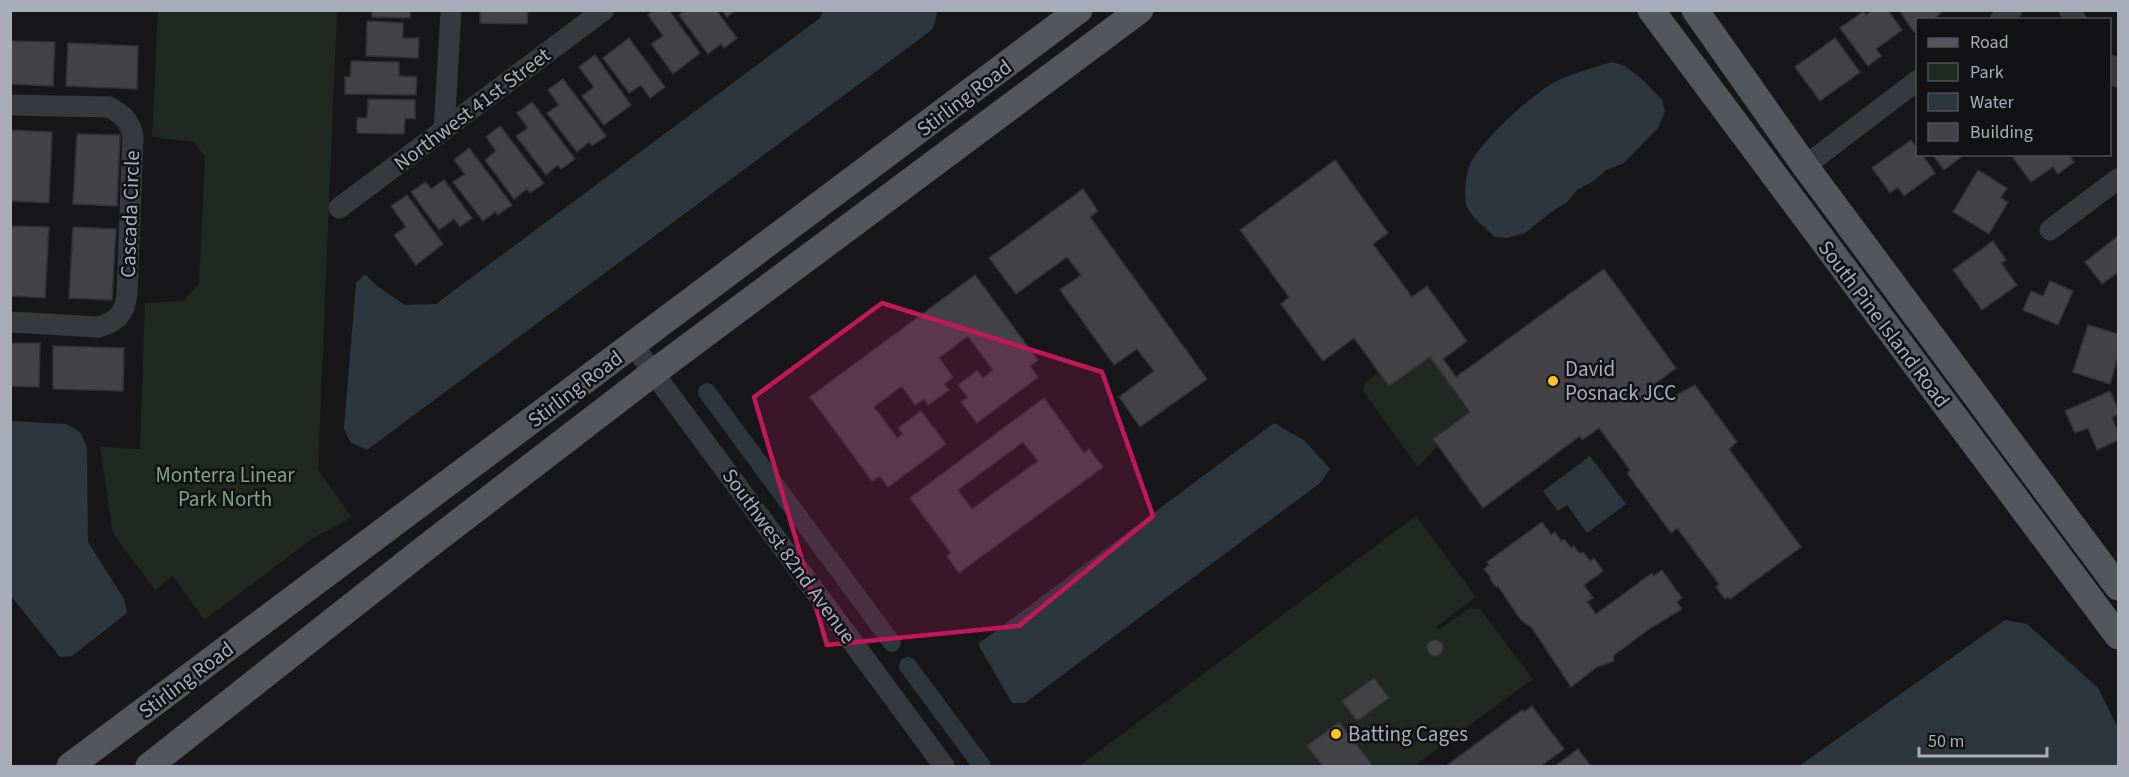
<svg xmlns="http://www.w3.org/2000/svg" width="2129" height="777" viewBox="0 0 2129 777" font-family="'Source Sans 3',sans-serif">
	<rect width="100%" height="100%" fill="#17171a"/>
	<g fill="#1f2821">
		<polygon points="158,11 337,11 318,470 352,517 313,538 204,620 173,576 155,590 113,534 100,447 140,449 145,303 183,301 199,284 205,156 193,142 152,137"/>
		<polygon points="1430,357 1470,412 1418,467 1363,391 1365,383 1379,372 1389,386"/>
		<polygon points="1416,516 1476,597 1436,627 1438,630 1470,608 1481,610 1533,679 1414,766 1079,766"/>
	</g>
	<g fill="#2c363f">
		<polygon points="935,10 937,13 933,29 367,450 350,442 344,428 356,283 365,274 377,286 405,305 436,304 820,18 823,11"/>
		<path d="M1612,62l13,4 19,15 18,19 3,12 -7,16 -34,35 -18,7 -11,10 -18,10 -10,12 -17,11 -25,20 -18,5 -12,-1c-9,-9 -22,-18 -28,-30 -4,-12 -1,-35 4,-45 13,-23 61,-68 84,-80 17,-9 38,-14 57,-20z"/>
		<polygon points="10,421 66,424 80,432 87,447 88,542 124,599 127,613 72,656 60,657 11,596"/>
		<polygon points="1274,423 1305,441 1330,469 1320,483 1025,703 1012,703 978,644"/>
		<polygon points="1590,456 1626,504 1587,533 1567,505 1558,511 1543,491"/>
		<polygon points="2005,620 2027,624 2098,688 2118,728 2118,766 1799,766"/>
	</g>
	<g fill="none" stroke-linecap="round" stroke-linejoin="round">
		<g stroke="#2c363f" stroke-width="18">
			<polyline points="707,392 892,643"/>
			<polyline points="908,666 982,766"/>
		</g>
	</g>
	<g fill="#424247" stroke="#323136" stroke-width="1.5" fill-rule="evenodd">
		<polygon points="372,10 410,10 410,18 372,17"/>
		<polygon points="480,10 528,10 527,24 480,23"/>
		<polygon points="655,10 669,10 700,53 673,74 651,44 663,36 648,15"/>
		<polygon points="685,10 716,10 737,38 724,48 721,44 708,54 679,15"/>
		<polygon points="722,10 736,10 727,17"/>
		<polygon points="1872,10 1888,10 1902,30 1876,49 1881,56 1868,66 1840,28 1864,11 1866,15"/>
		<polygon points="1899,10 1944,10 1932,20 1918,20 1918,30 1914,32"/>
		<polygon points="367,21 403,23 403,38 419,38 418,58 366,56"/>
		<polygon points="629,38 665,87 650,98 641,85 629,93 603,58"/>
		<polygon points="1835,38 1860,72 1820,101 1795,67"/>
		<polygon points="10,41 55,42 53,86 10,84"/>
		<polygon points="68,43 138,46 137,89 66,86"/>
		<polygon points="595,55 631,105 604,125 582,96 594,87 579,67"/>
		<polygon points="351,61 399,62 399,76 417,77 416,95 345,94 345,77 350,77"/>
		<polygon points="563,79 606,136 592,146 589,142 577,152 547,113 559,105 548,90"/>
		<polygon points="368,99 415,100 415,119 405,118 404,134 357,133 357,118 367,118"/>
		<polygon points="532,102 575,159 561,169 558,165 546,175 516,136 528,128 517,113"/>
		<polygon points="500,126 544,183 530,193 527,189 514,199 485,160 496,151 486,137"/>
		<polygon points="10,130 52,132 49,203 10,201"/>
		<polygon points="77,134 120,135 117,206 73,204"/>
		<polygon points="1911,140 1918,149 1918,154 1922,154 1935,173 1904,196 1898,187 1890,193 1872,168"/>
		<polygon points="469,148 512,205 498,215 495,212 483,221 453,182 465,174 454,160"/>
		<polygon points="1932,154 1965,154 1944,170"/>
		<polygon points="2014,154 2069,154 2074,162 2058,174 2053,167 2031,182 2012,156"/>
		<polygon points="1335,160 1388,233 1373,244 1412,297 1427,286 1467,341 1443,359 1456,377 1604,269 1676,368 1653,385 1665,401 1695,385 1737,442 1729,449 1801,547 1730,599 1728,597 1725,599 1716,587 1719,584 1677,528 1671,533 1627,473 1630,470 1599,428 1582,440 1580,436 1483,508 1433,439 1470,412 1430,357 1389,386 1354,338 1323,361 1281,304 1289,297 1240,230"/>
		<polygon points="1978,170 2007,188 2001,198 2008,202 1989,234 1953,212"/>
		<polygon points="444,180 472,218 460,227 454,219 439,230 411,192 426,182 431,189"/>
		<polygon points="1083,189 1098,211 1090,217 1207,379 1140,427 1119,397 1154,371 1137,349 1114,365 1060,290 1081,275 1067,257 1016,294 989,258"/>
		<polygon points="407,195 443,244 416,265 394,235 406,227 391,206"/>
		<polygon points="10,226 49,227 45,298 10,296"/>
		<polygon points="73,227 116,229 112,300 69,298"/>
		<polygon points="2118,236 2118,275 2117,273 2102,284 2085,262"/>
		<polygon points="1993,241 2006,260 2001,263 2017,285 1982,310 1953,270"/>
		<polygon points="975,275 1038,360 1030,366 1038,377 977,423 961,402 968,397 958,385 977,371 983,378 993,370 968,336 939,358 953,377 944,384 949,390 928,405 924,399 915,405 902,386 874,407 897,438 903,434 898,428 921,411 946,444 888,487 880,476 872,481 810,397"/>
		<polygon points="2050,281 2073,291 2058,325 2023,310 2031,291 2043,296"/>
		<polygon points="2088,325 2118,334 2118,356 2110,384 2073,372"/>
		<polygon points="10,343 40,343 39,387 10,386"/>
		<polygon points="53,346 124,348 123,391 53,389"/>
		<polygon points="2110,391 2118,409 2118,414 2112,418 2118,433 2118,440 2097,450 2088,428 2075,433 2065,411"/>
		<path d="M1044,398l40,55 5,-4 14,18 -144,106 -12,-17 4,-3 -41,-55zM1023,442l15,19 -66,48 -14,-19z"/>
		<polygon points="1542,522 1551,535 1555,532 1561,541 1564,539 1571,548 1574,546 1580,554 1583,552 1590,561 1594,558 1603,571 1584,585 1593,598 1587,602 1596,614 1652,573 1654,576 1662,570 1682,598 1677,602 1682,609 1649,629 1613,656 1614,661 1597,667 1571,687 1532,628 1520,619 1498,586 1496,587 1490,579 1491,578 1484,569 1489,565 1487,562"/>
		<circle cx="1435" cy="648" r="8"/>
		<polygon points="1374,678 1389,698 1357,721 1342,701"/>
		<polygon points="1532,706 1564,749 1541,766 1446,766 1522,710 1524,712"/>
		<polygon points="1339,722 1373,766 1323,766 1307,746"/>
		<polygon points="1578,749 1591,766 1555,766"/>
	</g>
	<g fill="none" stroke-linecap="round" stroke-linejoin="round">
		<g stroke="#38393f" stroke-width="21">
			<polyline points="2069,10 2076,20"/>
			<polyline points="2000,20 2012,10"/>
			<polyline points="2110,65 2118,77"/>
			<path d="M10,105l99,2c13,7 21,14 24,29l-6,158c-2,19 -10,28 -29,33l-88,-5"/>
			<polyline points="444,130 451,10"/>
			<polyline points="1805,166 1918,80"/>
			<polyline points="339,208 604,10"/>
			<polyline points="2050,230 2118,179"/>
			<polyline points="633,345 944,766"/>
		</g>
		<g stroke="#54565e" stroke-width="27">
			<polyline points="1651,10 2118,636"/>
			<polyline points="1695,10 1805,166 2118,587"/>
			<polyline points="70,766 1079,10"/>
			<polyline points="149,766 433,542 653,373 1140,10"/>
		</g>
	</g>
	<path fill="#c2185b" fill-opacity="0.2" stroke="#c2185b" stroke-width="4.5" stroke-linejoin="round" d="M882,303l220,69 51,144 -134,110 -192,19 -73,-248z"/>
	<g fill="#fcc12d" stroke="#121215" stroke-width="2">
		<circle cx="1553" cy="381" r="6"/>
		<circle cx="1336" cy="734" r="6"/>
	</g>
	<g text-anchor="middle" stroke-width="5" stroke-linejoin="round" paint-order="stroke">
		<g font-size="21" fill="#a9adba" stroke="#121215">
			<text transform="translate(964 98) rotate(-37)" y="7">Stirling Road</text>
			<text transform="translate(472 109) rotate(-37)" y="7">Northwest 41st Street</text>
			<text transform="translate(130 214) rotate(-88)" y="7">Cascada Circle</text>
			<text transform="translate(1884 324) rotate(53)" y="7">South Pine Island Road</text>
			<text transform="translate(575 389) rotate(-37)" y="7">Stirling Road</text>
			<text transform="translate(789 556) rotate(54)" y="7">Southwest 82nd Avenue</text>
			<text transform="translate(186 680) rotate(-37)" y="7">Stirling Road</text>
		</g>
		<g font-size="21" fill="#a9adba" stroke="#121215" text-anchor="start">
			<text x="1565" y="376">David<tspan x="1565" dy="24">Posnack JCC</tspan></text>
			<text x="1348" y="741">Batting Cages</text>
		</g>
		<g font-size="21" fill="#7fa683" stroke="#121215">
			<text x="225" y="482">Monterra Linear<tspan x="225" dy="24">Park North</tspan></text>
		</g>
	</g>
	<rect width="2129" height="777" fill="none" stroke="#a9adba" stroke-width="24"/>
	<rect x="1916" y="18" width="195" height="138" fill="#121215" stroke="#4e5057" stroke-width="1.5"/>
	<rect x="1928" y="38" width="30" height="9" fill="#54565e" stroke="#4e5057" stroke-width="1.5"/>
	<text x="1970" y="48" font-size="18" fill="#a9adba">Road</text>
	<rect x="1928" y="63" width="30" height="18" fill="#1f2821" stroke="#4e5057" stroke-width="1.5"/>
	<text x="1970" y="78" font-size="18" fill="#a9adba">Park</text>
	<rect x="1928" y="93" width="30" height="18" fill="#2c363f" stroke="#4e5057" stroke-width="1.5"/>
	<text x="1970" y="108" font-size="18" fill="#a9adba">Water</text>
	<rect x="1928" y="123" width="30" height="18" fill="#424247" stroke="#4e5057" stroke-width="1.5"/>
	<text x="1970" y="138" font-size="18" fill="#a9adba">Building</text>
	<path d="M1919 747v9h128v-9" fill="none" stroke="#a9adba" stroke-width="3"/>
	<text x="1928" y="747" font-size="18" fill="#a9adba" stroke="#121215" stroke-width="4.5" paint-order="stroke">50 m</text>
</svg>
